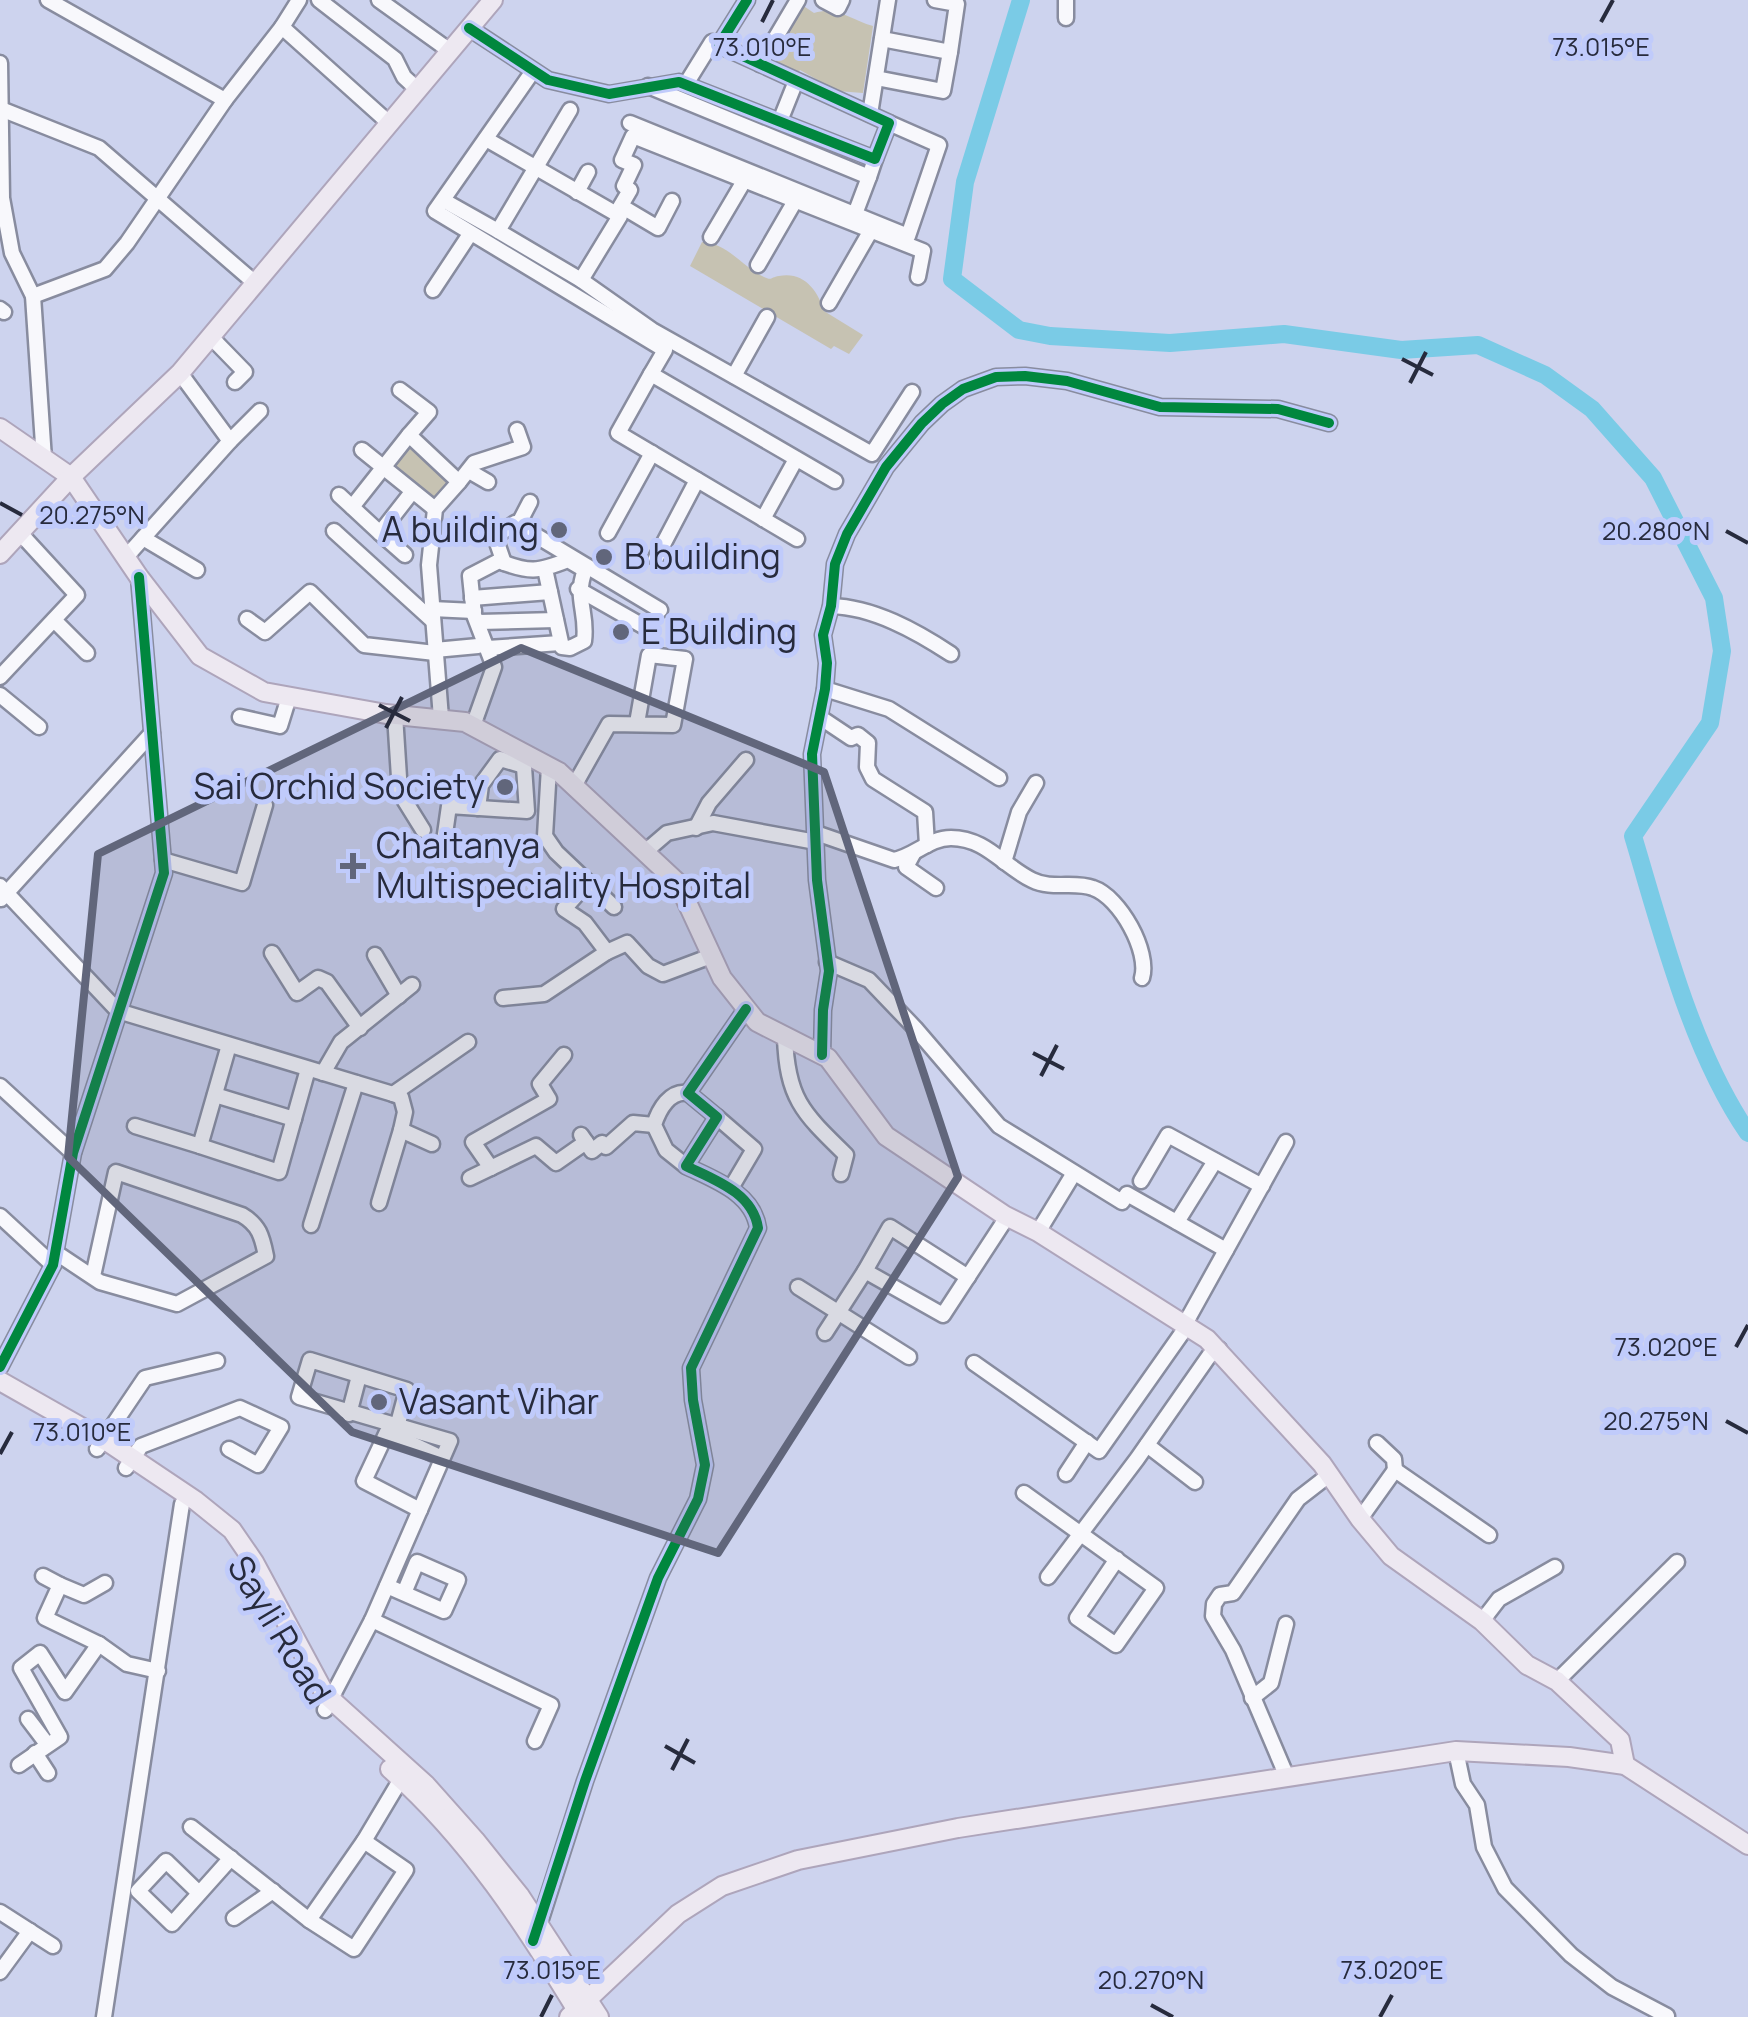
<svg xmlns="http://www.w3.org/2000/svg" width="1748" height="2017" viewBox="0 0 1748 2017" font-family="Manrope,sans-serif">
	<rect width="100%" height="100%" fill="#cdd3ee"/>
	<g fill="#c6c2b2">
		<path d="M802,5l12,8c25,-7 36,7 59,13l-10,67 -26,-2 -37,-21 -4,6 -26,-13z"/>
		<path d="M702,242c26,1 40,25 62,35 8,4 7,0 15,-1 25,-5 39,15 45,35l39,24 -14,19 -15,-8 -3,3 -141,-83z"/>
		<polygon points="413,441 452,480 435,500 391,468"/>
	</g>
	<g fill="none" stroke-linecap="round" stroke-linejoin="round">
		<path stroke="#7acbe6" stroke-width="18" d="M1021,0l-56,182 -13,97 67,51 31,6 120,7 114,-9 117,16 77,-5 67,30 47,34 61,69 61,120 8,53 -12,72 -77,113c29,96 58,214 115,297"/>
		<g stroke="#888c9f" stroke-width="19">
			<g id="minor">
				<polyline points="48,0 225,100"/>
				<polyline points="319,0 395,59 404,77 417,89"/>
				<polyline points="379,0 450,51"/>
				<polyline points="823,0 838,8 842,0"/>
				<polyline points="935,0 957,4 950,52"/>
				<polyline points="1066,0 1066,18"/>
				<polyline points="282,27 299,0"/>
				<polyline points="469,28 548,80 609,94 679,82 875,159 889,123 719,45 747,0"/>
				<polyline points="0,63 2,198 12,253 33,296 44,459"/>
				<polyline points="760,64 798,0"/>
				<polyline points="533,71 435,211 665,350 651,374 835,481"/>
				<polyline points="876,78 943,91 950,52 882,39"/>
				<polyline points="686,84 712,42 719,45"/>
				<polyline points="648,86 869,177 875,159"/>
				<polyline points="1,109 99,148 255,283"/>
				<polyline points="870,114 888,0"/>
				<polyline points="780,121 796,81"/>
				<polyline points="630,123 908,236 939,145 889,123"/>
				<polyline points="486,139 620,216 581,280"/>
				<polyline points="577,192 588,172"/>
				<polyline points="450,204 498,231 570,110"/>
				<polyline points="621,206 658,228 672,201"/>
				<polyline points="616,214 630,190 624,186 634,165 622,160 633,136 923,251 918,277"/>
				<polyline points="855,214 869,177"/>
				<polyline points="498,231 581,280 652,330 872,454 912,392"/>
				<polyline points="711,237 744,181"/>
				<polyline points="758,265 795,201"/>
				<polyline points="433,290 470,234"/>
				<polyline points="33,296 105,269 127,243 225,100 282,27 389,123"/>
				<polyline points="829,303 870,232"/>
				<polyline points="0,309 4,312"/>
				<polyline points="210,336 245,372 235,382"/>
				<polyline points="651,374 618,433 797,539"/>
				<polyline points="734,376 767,317"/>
				<polyline points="400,390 429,412 409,435"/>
				<polyline points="230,441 260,411"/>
				<polyline points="362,450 435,509"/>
				<polyline points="469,471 488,482"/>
				<polyline points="459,482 474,463 523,447 517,430"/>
				<polyline points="339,495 380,533"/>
				<polyline points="352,507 409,435 459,482 435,509 429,565 441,718"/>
				<polyline points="763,519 796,459"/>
				<polyline points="518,525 530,502"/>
				<polyline points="334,531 433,621"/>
				<polyline points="608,533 652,453"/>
				<polyline points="143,538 197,570"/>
				<polyline points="405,555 380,533 412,492"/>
				<polyline points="126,557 230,441 180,373"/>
				<polyline points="656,558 697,480"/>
				<polyline points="504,563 495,537 515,523 660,610"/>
				<polyline points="578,589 650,630"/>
				<polyline points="472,598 550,592"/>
				<path d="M831,606c42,1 85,25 120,48"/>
				<polyline points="432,609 474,611"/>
				<polyline points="247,619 265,632 310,592 364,645 435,653"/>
				<polyline points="54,620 87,653"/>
				<polyline points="479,622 556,620"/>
				<polyline points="488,648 560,643"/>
				<polyline points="435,650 478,646"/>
				<polyline points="0,677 77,595 20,533"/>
				<polyline points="825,689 889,709 999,778"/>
				<polyline points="0,695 39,727"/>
				<polyline points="395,715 400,793 423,830"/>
				<polyline points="240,717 280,726 289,697"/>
				<polyline points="821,718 851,738 858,735 868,743 867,767 873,779 925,812 927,845"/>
				<path d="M473,726l21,-59 -20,-52 -4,-39 29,-15c30,12 39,11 69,-1l17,10c-11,29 3,42 -1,71l-14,7 -8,-1 -17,-78"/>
				<polyline points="549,767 545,836 556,852 614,907"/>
				<polyline points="574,786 609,724 673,725 685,659 649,655 637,723"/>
				<polyline points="478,808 481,785 500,759 524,766"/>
				<polyline points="696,828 709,803 746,760"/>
				<path d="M816,833l78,27c21,-4 35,-22 57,-22 35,0 52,28 81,42 20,10 42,1 61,8 27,9 57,64 49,90"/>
				<polyline points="445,834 449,806 527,811 523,752"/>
				<polyline points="646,851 667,833 713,823 816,842"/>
				<polyline points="913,854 906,867 936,888"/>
				<polyline points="163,860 242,883 265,805"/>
				<polyline points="1004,862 1019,812 1036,783"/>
				<polyline points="0,886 118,1011 393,1094 468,1042"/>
				<polyline points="1,899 152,733"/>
				<polyline points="607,952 627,943 648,966 663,974 711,956"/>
				<polyline points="272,953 297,993 318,978 327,982 360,1028"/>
				<polyline points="375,955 399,996"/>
				<polyline points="827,962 869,980 915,1028 999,1126 1122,1202 1127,1194 1226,1250"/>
				<polyline points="503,998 544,994 607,952 585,923 564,909 587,883"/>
				<path d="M785,1037c2,62 18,76 61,118l-5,19"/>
				<polyline points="229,1045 200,1146 279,1172 308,1069"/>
				<polyline points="822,1055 823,1010 829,971 817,880 812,754 825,689 827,663 823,635 831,606 835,564 847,534 886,467 922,423 942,404 963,389 996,377 1025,376 1067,381 1160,407 1278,409 1329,423"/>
				<polyline points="323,1073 341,1042 412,985"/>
				<polyline points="0,1086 73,1153"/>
				<polyline points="393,1094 401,1097 405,1112 401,1130 432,1144"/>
				<polyline points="215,1095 294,1119"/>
				<polyline points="717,1117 754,1149 731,1188"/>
				<polyline points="135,1126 200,1146"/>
				<polyline points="581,1135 592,1151 602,1143 606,1147 633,1123 654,1125"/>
				<path d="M686,1166l-20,-16 -12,-25c5,-16 16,-35 34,-32"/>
				<polyline points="491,1168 473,1142 549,1099 540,1084 564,1055"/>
				<polyline points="470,1178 536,1146 556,1163 586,1142"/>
				<polyline points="1141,1181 1168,1135 1262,1186"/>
				<polyline points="379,1203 401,1130"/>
				<polyline points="0,1216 53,1265"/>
				<polyline points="1177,1222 1215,1161"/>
				<polyline points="311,1225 356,1083"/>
				<polyline points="1038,1232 1074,1173"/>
				<path d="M55,1252l45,30 77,22 89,-48c-4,-20 -7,-31 -24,-41l-126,-43 -23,104"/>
				<polyline points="865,1271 890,1227 968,1277"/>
				<polyline points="798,1287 909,1357"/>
				<polyline points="1185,1324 1286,1142"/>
				<polyline points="825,1333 865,1271 943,1315 1007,1217"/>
				<polyline points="974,1363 1099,1451 1187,1326"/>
				<polyline points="0,1367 53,1265 73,1153 164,873 139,578"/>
				<polyline points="349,1414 359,1376"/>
				<polyline points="1377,1443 1394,1459 1395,1470"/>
				<polyline points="1147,1445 1195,1482"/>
				<polyline points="97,1449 145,1378 217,1361"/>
				<polyline points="126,1468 141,1446 240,1408 281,1427 258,1465 229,1449"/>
				<polyline points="1066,1474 1087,1442"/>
				<polyline points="1024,1493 1156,1588 1116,1645 1077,1618 1117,1559"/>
				<polyline points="420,1510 364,1481 387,1432 442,1458"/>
				<polyline points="1360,1519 1395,1470 1489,1535"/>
				<polyline points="43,1576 60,1585 45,1618 99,1644 127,1664 158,1671"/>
				<polyline points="1048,1577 1137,1459 1209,1356 1219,1349"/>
				<polyline points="60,1585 84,1595 105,1583"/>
				<polyline points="387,1586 444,1611 458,1580 417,1562 404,1593"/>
				<polyline points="372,1620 551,1705 535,1741"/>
				<polyline points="1482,1621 1499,1599 1555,1567"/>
				<polyline points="1557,1681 1677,1562"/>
				<polyline points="1252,1698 1271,1683 1286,1624"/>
				<polyline points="325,1710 372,1620 450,1441 299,1397 310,1360 407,1390 397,1427"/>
				<polyline points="28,1719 47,1744"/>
				<polyline points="1456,1751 1463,1784 1477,1805 1484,1847 1505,1888 1571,1955 1612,1987 1667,2016"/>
				<polyline points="35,1753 48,1773"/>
				<polyline points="19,1765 60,1737 21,1668 40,1653 65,1692 99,1644"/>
				<polyline points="1287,1777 1233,1650 1213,1616 1214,1604 1220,1595 1233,1593 1298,1499 1329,1475"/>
				<polyline points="191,1827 309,1920 364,1841 401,1779"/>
				<polyline points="199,1893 166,1861 138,1891 172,1924 231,1858"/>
				<polyline points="0,1912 53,1946"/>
				<polyline points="234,1918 273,1891"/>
				<polyline points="309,1920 354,1949 406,1870 364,1841"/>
				<path d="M538,1928l47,-147 73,-203 40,-79 7,-34 -12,-65 -2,-32 67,-140c-5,-35 -43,-48 -72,-62l31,-49 -29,-24 58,-84"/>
				<polyline points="0,1972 30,1931"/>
				<polyline points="104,2017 182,1504"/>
			</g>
		</g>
		<g stroke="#aea5bb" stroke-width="22">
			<g id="major">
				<polyline points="0,428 71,477 139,577 200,656 264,692 386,714 465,722 559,772 678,883 722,978 757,1022 828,1058 886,1136 1004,1215 1038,1232 1207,1339 1322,1464 1360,1519 1391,1556 1482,1621 1527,1665 1557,1681 1620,1740 1625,1765"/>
				<polyline points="0,554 71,477 180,373 493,0"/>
				<polyline points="0,1381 111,1444 196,1501 232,1530 254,1562 325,1694 426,1785 475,1840 520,1896 599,2017"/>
				<path d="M390,1769c79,69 137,159 191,248"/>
				<polyline points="569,2017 678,1914 722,1886 798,1860 958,1828 1456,1751 1569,1757 1625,1765 1748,1845"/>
			</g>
		</g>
		<use href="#minor" stroke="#f8f8fc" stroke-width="14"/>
		<use href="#major" stroke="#ede8f1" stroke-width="18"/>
		<g stroke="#c0cbfb" stroke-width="16">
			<g id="cycleway">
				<polyline points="469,28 548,80 609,94 679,82 875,159 889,123 719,45 747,0"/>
				<polyline points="822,1055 823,1010 829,971 817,880 812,754 825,689 827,663 823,635 831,606 835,564 847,534 886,467 922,423 942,404 963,389 996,377 1025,376 1067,381 1160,407 1278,409 1329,423"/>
				<polyline points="0,1367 53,1265 73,1153 164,873 139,577"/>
				<path d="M533,1941l52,-160 73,-203 40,-79 7,-34 -12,-65 -2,-32 67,-140c-5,-35 -43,-48 -72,-62l31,-49 -29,-24 58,-84"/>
			</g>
		</g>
		<use href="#cycleway" stroke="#00873e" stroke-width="10"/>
	</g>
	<path fill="#61667b" fill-opacity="0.2" stroke="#61667b" stroke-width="8" stroke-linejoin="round" d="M521,648l303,124 134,405 -240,376 -366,-121 -284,-275 30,-303z"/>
	<path fill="none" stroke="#272b3d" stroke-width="4" d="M762,22l11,-22M1601,22l12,-22M1402,359l31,16M1410,383l16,-31M0,503l22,12M1726,531l22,12M379,705l31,16M386,728l16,-31M1033,1053l31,16M1041,1076l16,-31M1736,1347l12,-22M1726,1421l22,12M0,1454l12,-22M665,1746l30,17M672,1770l16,-31M1151,2005l22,12M541,2017l11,-22M1380,2017l12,-22"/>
	<g fill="#61667b" stroke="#c0cbfb" stroke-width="4">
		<circle cx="559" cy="530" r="10"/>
		<circle cx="604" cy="557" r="10"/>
		<circle cx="621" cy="632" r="10"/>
		<circle cx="505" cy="787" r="10"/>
		<path d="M348 851h10v10h10v10h-10v10h-10v-10h-10v-10h10z"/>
		<circle cx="379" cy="1402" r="10"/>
	</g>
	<g text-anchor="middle" stroke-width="10" stroke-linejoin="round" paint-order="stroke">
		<g font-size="35" fill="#272b3d" stroke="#c0cbfb" text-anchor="start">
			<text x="539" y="542" text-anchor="end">A building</text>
			<text x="624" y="569">B building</text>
			<text x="641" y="644">E Building</text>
			<text x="485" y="799" text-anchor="end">Sai Orchid Society</text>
			<text x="376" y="858">Chaitanya<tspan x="376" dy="40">Multispeciality Hospital</tspan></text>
			<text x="399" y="1414">Vasant Vihar</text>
		</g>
		<g font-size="35" fill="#272b3d" stroke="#c0cbfb">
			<text transform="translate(279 1630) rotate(59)" y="12">Sayli Road</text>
		</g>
	</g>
	<g font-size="25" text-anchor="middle" fill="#272b3d" stroke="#c0cbfb" stroke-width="10" stroke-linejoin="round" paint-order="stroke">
		<text x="762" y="56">73.010°E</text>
		<text x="1601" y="56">73.015°E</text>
		<text x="92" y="524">20.275°N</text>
		<text x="1656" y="540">20.280°N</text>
		<text x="1666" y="1356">73.020°E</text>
		<text x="1656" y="1430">20.275°N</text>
		<text x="82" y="1441">73.010°E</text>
		<text x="552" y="1979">73.015°E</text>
		<text x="1392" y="1979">73.020°E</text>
		<text x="1151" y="1989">20.270°N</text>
	</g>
</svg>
